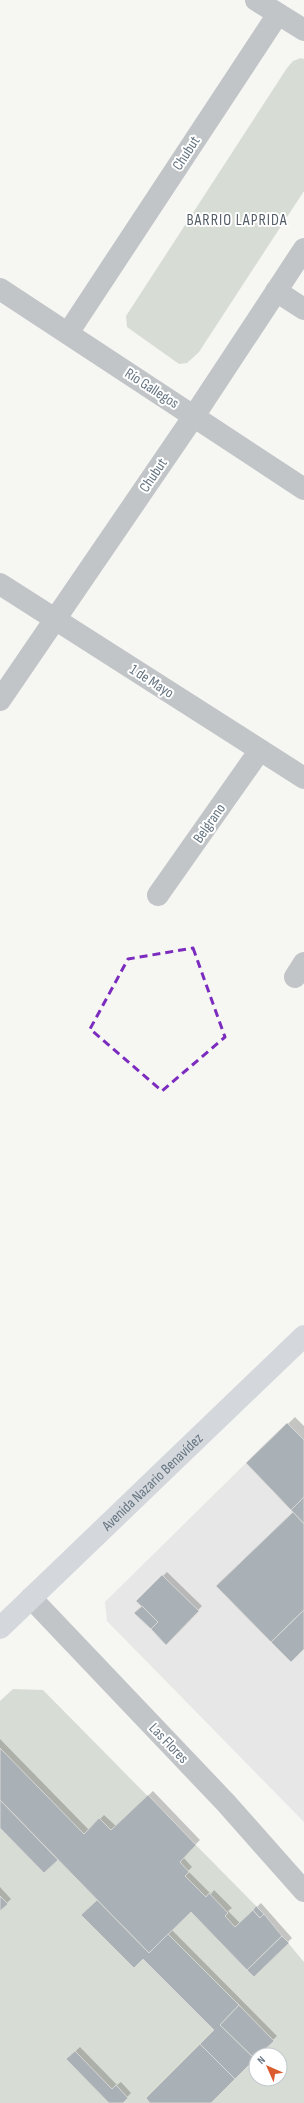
<svg xmlns="http://www.w3.org/2000/svg" width="304" height="2103" viewBox="0 0 304 2103" font-family="'Sofia Sans Condensed',sans-serif">
	<rect width="100%" height="100%" fill="#f6f6f3"/>
	<polygon fill="#e6e7e6" points="246,1463 304,1524 304,1822 107,1621 105,1602"/>
	<g fill="#d7ddd4" fill-rule="evenodd">
		<polygon points="301,58 304,59 304,191 199,352 187,363 179,364 127,327 126,316 287,68 293,61"/>
		<path d="M13,1689l30,1 221,224 40,48v141h-304v-402zM256,2055h24v24h-24z"/>
	</g>
	<g fill="#0003">
		<polygon points="295,1417 304,1426 304,1648 294,1512 248,1463"/>
		<polygon points="167,1572 202,1606 166,1643 143,1606 138,1601"/>
		<polygon points="0,1739 89,1830 104,1815 116,1826 153,1791 200,1840 183,1857 192,1867 188,1871 211,1894 214,1890 232,1908 228,1911 240,1923 261,1903 292,1938 254,1975 191,1911 172,1930 277,2036 209,2103 152,2103 216,2030 143,1958 83,1915 98,1900 58,1858 44,1872 0,1827"/>
		<polygon points="0,1887 11,1899 0,1910"/>
		<polygon points="80,2047 117,2085 121,2082 131,2093 121,2103 110,2103 67,2059"/>
	</g>
	<g fill="#aab1b6" stroke="#d7d7d5">
		<polygon points="287,1423 304,1440 304,1497 291,1510 246,1463"/>
		<polygon points="304,1497 304,1524 291,1510"/>
		<polygon points="293,1512 304,1524 304,1610 271,1642 216,1586"/>
		<polygon points="162,1575 199,1611 166,1645 151,1629 158,1622 136,1601"/>
		<polygon points="142,1606 158,1622 151,1629 134,1613"/>
		<polygon points="304,1610 304,1649 291,1662 271,1642"/>
		<polygon points="0,1748 84,1834 99,1818 111,1830 148,1795 196,1845 180,1862 189,1872 185,1876 206,1897 209,1893 228,1913 225,1916 235,1927 253,1910 260,1918 264,1914 282,1936 247,1970 191,1912 149,1953 0,1800"/>
		<polygon points="0,1800 58,1860 44,1873 0,1828"/>
		<polygon points="0,1896 8,1904 0,1911"/>
		<polygon points="97,1900 149,1953 168,1934 239,2005 220,2025 255,2059 235,2079 200,2044 214,2030 143,1959 134,1968 81,1915"/>
		<polygon points="256,1906 264,1914 260,1918 253,1910"/>
		<polygon points="282,1936 289,1943 254,1977 247,1970"/>
		<polygon points="239,2005 274,2041 259,2055 256,2055 255,2059 220,2025"/>
		<polygon points="200,2044 235,2079 211,2103 150,2103 146,2098"/>
		<polygon points="75,2051 112,2089 116,2085 128,2098 123,2103 109,2103 66,2059"/>
	</g>
	<g fill="none" stroke-linecap="round" stroke-linejoin="round">
		<g stroke="#c1c5c8" stroke-width="22">
			<polyline points="256,0 304,30"/>
			<polyline points="0,289 304,489"/>
			<polyline points="276,291 304,309"/>
			<polyline points="68,333 278,14"/>
			<polyline points="0,584 304,778"/>
			<polyline points="0,700 194,416 304,249"/>
			<polyline points="158,895 260,750"/>
			<polyline points="295,977 304,963"/>
			<polyline points="31,1598 226,1803 304,1891"/>
		</g>
		<path stroke="#d4d8dc" stroke-width="22" id="s1" d="M0,1628l304,-292"/>
	</g>
	<path fill="none" stroke="#7b2cbf" stroke-width="3" stroke-dasharray="8 5" stroke-linejoin="round" d="M193,948l32,89 -63,54 -72,-62 38,-70z"/>
	<g text-anchor="middle" stroke-width="4" stroke-linejoin="round" paint-order="stroke">
		<g font-size="15" fill="#667582" stroke="#fff">
			<text transform="translate(186 153) rotate(-57)" y="5">Chubut</text>
			<text transform="translate(152 388) rotate(33)" y="5">Río Gallegos</text>
			<text transform="translate(153 475) rotate(-56)" y="5">Chubut</text>
			<text transform="translate(152 681) rotate(33)" y="5">1 de Mayo</text>
			<text transform="translate(209 823) rotate(-55)" y="5">Belgrano</text>
			<text dy="5" stroke="none"><textPath href="#s1" startOffset="211">Avenida Nazario Benavídez</textPath></text>
			<text transform="translate(169 1743) rotate(46)" y="5">Las Flores</text>
		</g>
		<g font-size="16" letter-spacing="1" fill="#545e68" stroke="#fff">
			<text x="237" y="225">BARRIO LAPRIDA</text>
		</g>
	</g>
	<g transform="translate(268 2067) rotate(315)"><circle r="19" fill="#ffffff" stroke="#c2c8cd"/>
	<path d="M0-3L7 15L0 10L-7 15Z" fill="#da5c2f"/>
	<text y="-6" font-size="11" font-weight="bold" text-anchor="middle" fill="#667582">N</text>
	</g>
</svg>
